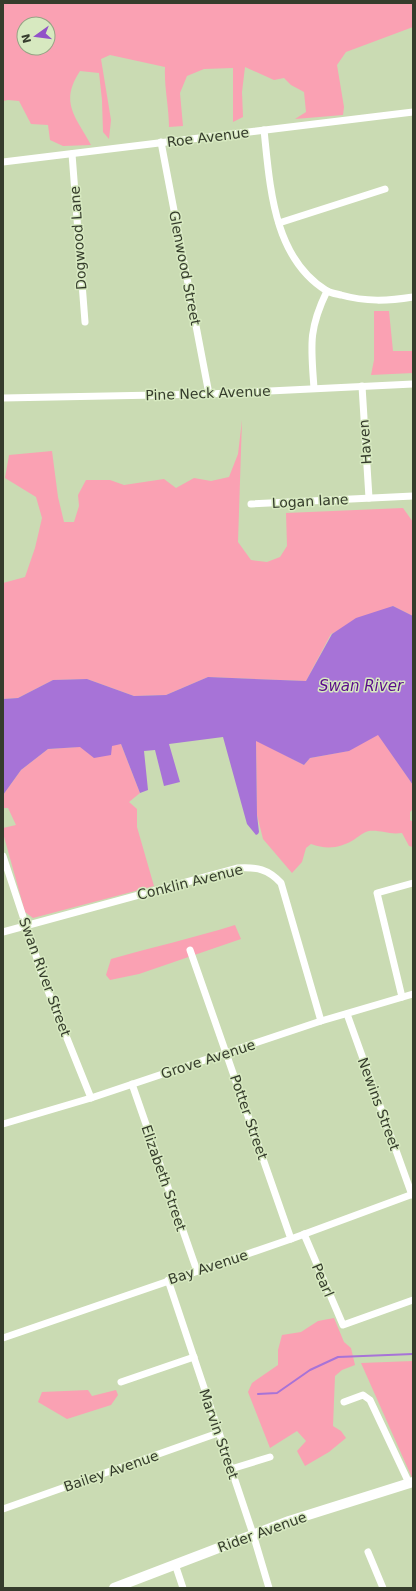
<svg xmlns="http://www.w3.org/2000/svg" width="416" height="1591" viewBox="0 0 416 1591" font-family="'DejaVu Sans',sans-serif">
	<rect width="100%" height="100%" fill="#cadbb3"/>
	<g fill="#faa1b3" fill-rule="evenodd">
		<path d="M3,3h410v24l-67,25 -9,13 7,42 -1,8 -48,4 11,-7 -2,-20 -13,-7 -7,-7 -10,2 -29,-13 -3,25 1,25 -10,5v-54l-29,1 -17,7 -7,17 3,33 -14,1c0,-20 -5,-40 -4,-60l-55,-12 -9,4 10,61 -2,19 -6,-7 -1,-32 -3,-27 -19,-2c-21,32 -4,46 11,74l-28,1 -13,-6 -2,-15 -17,-1 -12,-23 -11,-1 -5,1zM24,24h24v24h-24z"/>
		<polygon points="374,311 389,311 393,351 413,351 413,373 371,375 374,360"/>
		<polygon points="242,420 238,542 251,560 267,562 280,557 287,546 286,513 403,508 413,522 413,616 393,606 331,634 306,681 208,677 166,695 134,696 87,679 53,680 18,698 3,699 3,583 25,577 35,548 42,518 36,497 5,478 9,455 52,451 58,497 64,522 74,522 79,506 78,495 86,480 110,480 124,485 164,479 176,488 194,478 211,481 229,477 238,454"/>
		<path d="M378,734l35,51v24l-3,3v8l3,2v25l-4,-1 -7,-13c-13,2 -20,-3 -33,-2 -5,1 -10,5 -14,8 -14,9 -28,11 -44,5l-5,4 -4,14 -10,11 -29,-34 -6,-24 -1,-75 48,25 6,-7 38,-7z"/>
		<polygon points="121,744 140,793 129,802 137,809 137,827 154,886 33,918 25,912 3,833 3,828 16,825 8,808 3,808 3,795 21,770 48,749"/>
		<path d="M235,925l6,14 -102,35 -29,6 -4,-5 5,-16c41,-12 83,-21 124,-34z"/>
		<polygon points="334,1318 344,1342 351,1348 355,1365 342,1370 335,1376 333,1426 341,1431 346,1438 329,1452 305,1466 297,1451 306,1441 297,1431 270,1448 248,1392 252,1383 278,1365 278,1350 282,1335 301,1332 318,1321"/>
		<polygon points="413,1361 413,1480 361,1363"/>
		<polygon points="88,1390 92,1396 116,1390 118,1395 111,1405 67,1419 38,1402 42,1392"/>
	</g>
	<polygon fill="#a773d7" points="393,606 413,616 413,785 378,735 349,751 310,758 304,765 256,741 257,815 259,832 258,834 256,835 247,824 223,737 169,744 180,782 164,786 155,750 144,751 148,790 140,793 121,744 112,746 111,755 94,758 80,747 48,749 21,770 3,795 3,699 18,698 53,680 87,679 134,696 166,695 208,677 306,681 332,634 356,618"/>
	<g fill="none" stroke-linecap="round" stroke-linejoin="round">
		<polyline stroke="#a773d7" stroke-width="2" points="258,1394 277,1393 310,1370 338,1357 413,1354"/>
		<g stroke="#fff" stroke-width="7">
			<path d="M264,130c6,56 9,128 63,161 4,2 10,3 14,4 25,7 47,6 72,2"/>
			<polyline points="161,142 209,394"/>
			<polyline points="72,154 85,322"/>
			<polyline points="3,162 413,112"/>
			<polyline points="279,223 385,189"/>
			<polyline points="362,386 369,498"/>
			<path d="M314,388c-3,-42 -6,-58 13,-97"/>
			<polyline points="3,398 209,394 413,384"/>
			<polyline points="251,504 413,496"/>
			<polyline points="3,856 46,986 91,1098"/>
			<path d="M3,932l235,-64c19,-1 30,1 43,15l40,138"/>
			<polyline points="190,950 291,1239"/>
			<polyline points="402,997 377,893 413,883"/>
			<polyline points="347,1014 412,1195"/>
			<polyline points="132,1084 197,1271"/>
			<polyline points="3,1124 91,1098 321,1021 413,994"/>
			<polyline points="304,1234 343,1325 413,1300"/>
			<polyline points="168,1280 253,1534 269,1588"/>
			<polyline points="3,1338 291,1239 413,1194"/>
			<polyline points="121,1382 194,1357"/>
			<polyline points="344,1402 363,1395 370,1400 409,1483"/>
			<polyline points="231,1469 270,1457"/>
			<polyline points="3,1509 218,1433"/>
			<polyline points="368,1552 383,1588"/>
			<polyline points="175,1564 183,1588"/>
		</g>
		<polyline stroke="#fff" stroke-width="10" points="114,1588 289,1521 413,1482"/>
	</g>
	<g text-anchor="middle" stroke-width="3" stroke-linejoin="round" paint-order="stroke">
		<g font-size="14" fill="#353c2c" stroke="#d7e9c0">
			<text transform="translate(208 137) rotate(-7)" y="5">Roe Avenue</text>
			<text transform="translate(78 238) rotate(-94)" y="5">Dogwood Lane</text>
			<text transform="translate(185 268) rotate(79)" y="5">Glenwood Street</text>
			<text transform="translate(208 393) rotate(-2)" y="5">Pine Neck Avenue</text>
			<text transform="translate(365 442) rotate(-94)" y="5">Haven</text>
			<text transform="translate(310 501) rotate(-3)" y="5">Logan lane</text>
			<text transform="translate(190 882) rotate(-14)" y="5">Conklin Avenue</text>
			<text transform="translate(45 977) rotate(70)" y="5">Swan River Street</text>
			<text transform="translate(208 1059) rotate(-18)" y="5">Grove Avenue</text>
			<text transform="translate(379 1104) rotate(70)" y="5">Newins Street</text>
			<text transform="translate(249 1117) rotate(71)" y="5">Potter Street</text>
			<text transform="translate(164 1178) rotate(71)" y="5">Elizabeth Street</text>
			<text transform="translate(208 1267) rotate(-18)" y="5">Bay Avenue</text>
			<text transform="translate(323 1280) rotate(67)" y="5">Pearl</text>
			<text transform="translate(219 1434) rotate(71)" y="5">Marvin Street</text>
			<text transform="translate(111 1471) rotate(-19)" y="5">Bailey Avenue</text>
			<text transform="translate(262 1532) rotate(-20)" y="5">Rider Avenue</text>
		</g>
		<g font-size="15" font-style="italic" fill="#5a0c8a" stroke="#d7e9c0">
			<text x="361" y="691">Swan River</text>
		</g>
	</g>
	<rect width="416" height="1591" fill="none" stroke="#353c2c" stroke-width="8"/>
	<g transform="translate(36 36) rotate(256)"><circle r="19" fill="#d7e9c0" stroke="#96a485"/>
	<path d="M0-3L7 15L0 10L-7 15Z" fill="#9152c8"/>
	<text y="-6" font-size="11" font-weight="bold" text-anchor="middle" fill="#353c2c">N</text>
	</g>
</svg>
